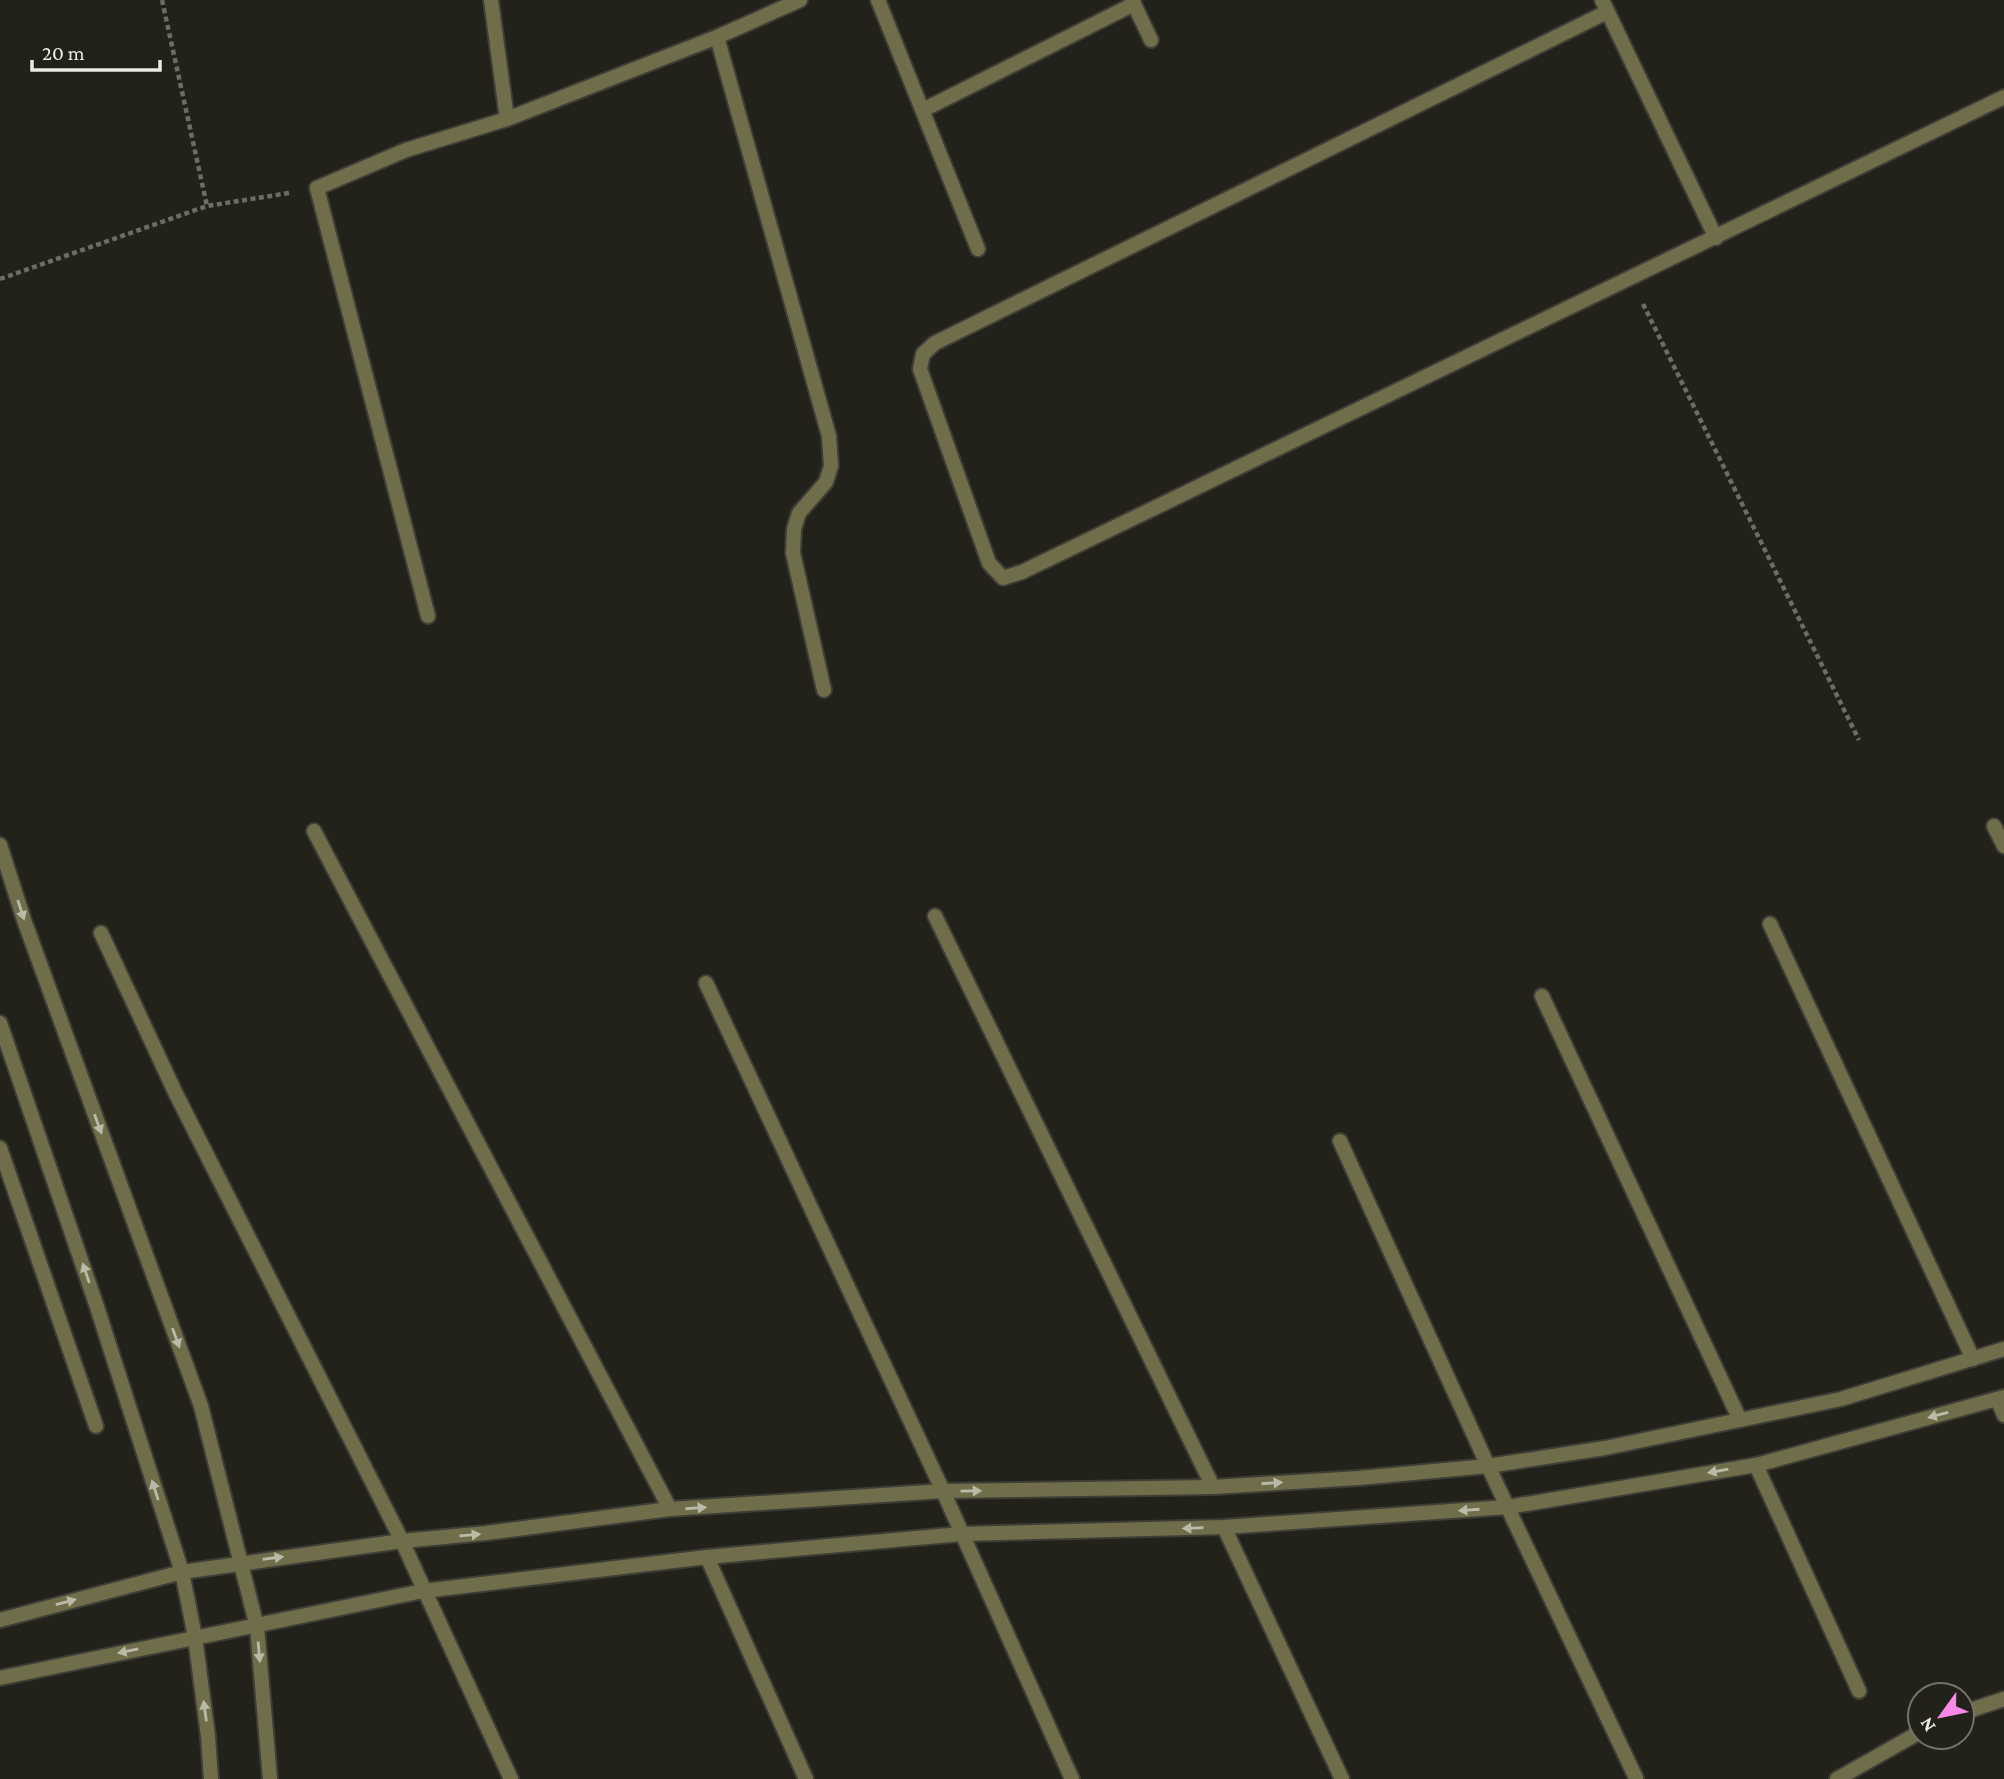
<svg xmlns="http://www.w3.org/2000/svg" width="2004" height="1779" viewBox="0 0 2004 1779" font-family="'Crimson Pro',serif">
	<rect width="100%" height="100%" fill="#22221a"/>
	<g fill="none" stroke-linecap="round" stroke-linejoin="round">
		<g stroke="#3e3e37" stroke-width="18">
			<g id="service">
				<polyline points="878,0 978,249"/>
				<polyline points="1132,0 1151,40"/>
				<polyline points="1602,0 1716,238"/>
				<polyline points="1607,12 935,343 923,354 920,369 989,563 1003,578 1022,572 2004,97"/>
				<polyline points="717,37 829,436 831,466 826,482 799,513 794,529 793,553 824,690"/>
				<polyline points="923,110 1134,4"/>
				<polyline points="317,188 428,616"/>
			</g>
		</g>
		<g stroke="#3e3e37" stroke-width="18">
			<g id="minor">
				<polyline points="491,0 507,119"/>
				<polyline points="317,188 406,150 507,119 717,37 800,0"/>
				<polyline points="1994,826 2004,846"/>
				<polyline points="314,831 670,1509"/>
				<polyline points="0,845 24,920 201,1406 257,1627 270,1779"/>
				<polyline points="935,916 1213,1487"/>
				<polyline points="1770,924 1973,1359"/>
				<polyline points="101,933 176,1094 402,1541 511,1779"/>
				<polyline points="706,983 943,1491 1072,1779"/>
				<polyline points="1542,996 1740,1420"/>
				<polyline points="0,1023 97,1307 182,1572 195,1637 208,1736 211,1779"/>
				<polyline points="1340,1141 1488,1466 1636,1778"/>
				<polyline points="0,1148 96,1426"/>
				<polyline points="1997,1399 2004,1415"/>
				<polyline points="1756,1465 1859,1691"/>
				<polyline points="1224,1527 1342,1779"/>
				<polyline points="707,1557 806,1779"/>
				<polyline points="0,1620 182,1572 402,1541 486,1533 670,1509 943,1491 1213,1487 1359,1478 1488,1466 1605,1448 1841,1399 2004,1349"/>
				<polyline points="0,1678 423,1591 707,1557 961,1534 1224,1527 1508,1507 1756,1465 2004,1397"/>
				<polyline points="1962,1713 2004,1699"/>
				<polyline points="1837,1779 1920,1732"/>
			</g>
		</g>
		<g stroke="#6d6d66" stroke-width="4.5" stroke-dasharray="5 3.5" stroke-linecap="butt">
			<polyline points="162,0 207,206"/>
			<polyline points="0,279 207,206 289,193"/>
			<polyline points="1643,304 1859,740"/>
		</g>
		<use href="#service" stroke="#706e4a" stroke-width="14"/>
		<use href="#minor" stroke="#706e4a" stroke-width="14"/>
	</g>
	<defs><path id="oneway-solid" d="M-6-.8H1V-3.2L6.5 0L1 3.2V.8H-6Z" transform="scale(1.75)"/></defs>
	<g fill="#babaa8">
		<use href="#oneway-solid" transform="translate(21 910) rotate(72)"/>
		<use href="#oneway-solid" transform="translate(98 1124) rotate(70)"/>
		<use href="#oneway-solid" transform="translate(86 1273) rotate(-109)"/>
		<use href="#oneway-solid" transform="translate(176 1338) rotate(70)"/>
		<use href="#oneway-solid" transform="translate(1938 1415) rotate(165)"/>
		<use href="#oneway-solid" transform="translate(1718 1471) rotate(170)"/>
		<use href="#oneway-solid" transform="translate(1272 1483) rotate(-4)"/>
		<use href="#oneway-solid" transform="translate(155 1490) rotate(-108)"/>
		<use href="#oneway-solid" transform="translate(971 1491) rotate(-1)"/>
		<use href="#oneway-solid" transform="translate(696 1508) rotate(-4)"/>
		<use href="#oneway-solid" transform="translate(1469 1510) rotate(176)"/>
		<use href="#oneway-solid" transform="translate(1193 1528) rotate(178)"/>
		<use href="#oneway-solid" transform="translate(470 1535) rotate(-5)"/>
		<use href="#oneway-solid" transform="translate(273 1558) rotate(-8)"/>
		<use href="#oneway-solid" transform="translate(66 1602) rotate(-15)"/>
		<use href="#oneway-solid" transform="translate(128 1651) rotate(168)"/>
		<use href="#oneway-solid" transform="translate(259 1652) rotate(85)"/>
		<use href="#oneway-solid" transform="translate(205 1711) rotate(-98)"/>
	</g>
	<g transform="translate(1941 1716) rotate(237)"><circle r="33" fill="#22221a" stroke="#73736c" stroke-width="2"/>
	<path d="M0-5L12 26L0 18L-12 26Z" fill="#f988e9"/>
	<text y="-10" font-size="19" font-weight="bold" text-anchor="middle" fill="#ecece7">N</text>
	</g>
	<path d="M32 60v10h128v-10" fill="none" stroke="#ecece7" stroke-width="3.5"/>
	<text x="42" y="60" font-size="21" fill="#ecece7" stroke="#22221a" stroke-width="5" paint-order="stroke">20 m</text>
</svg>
